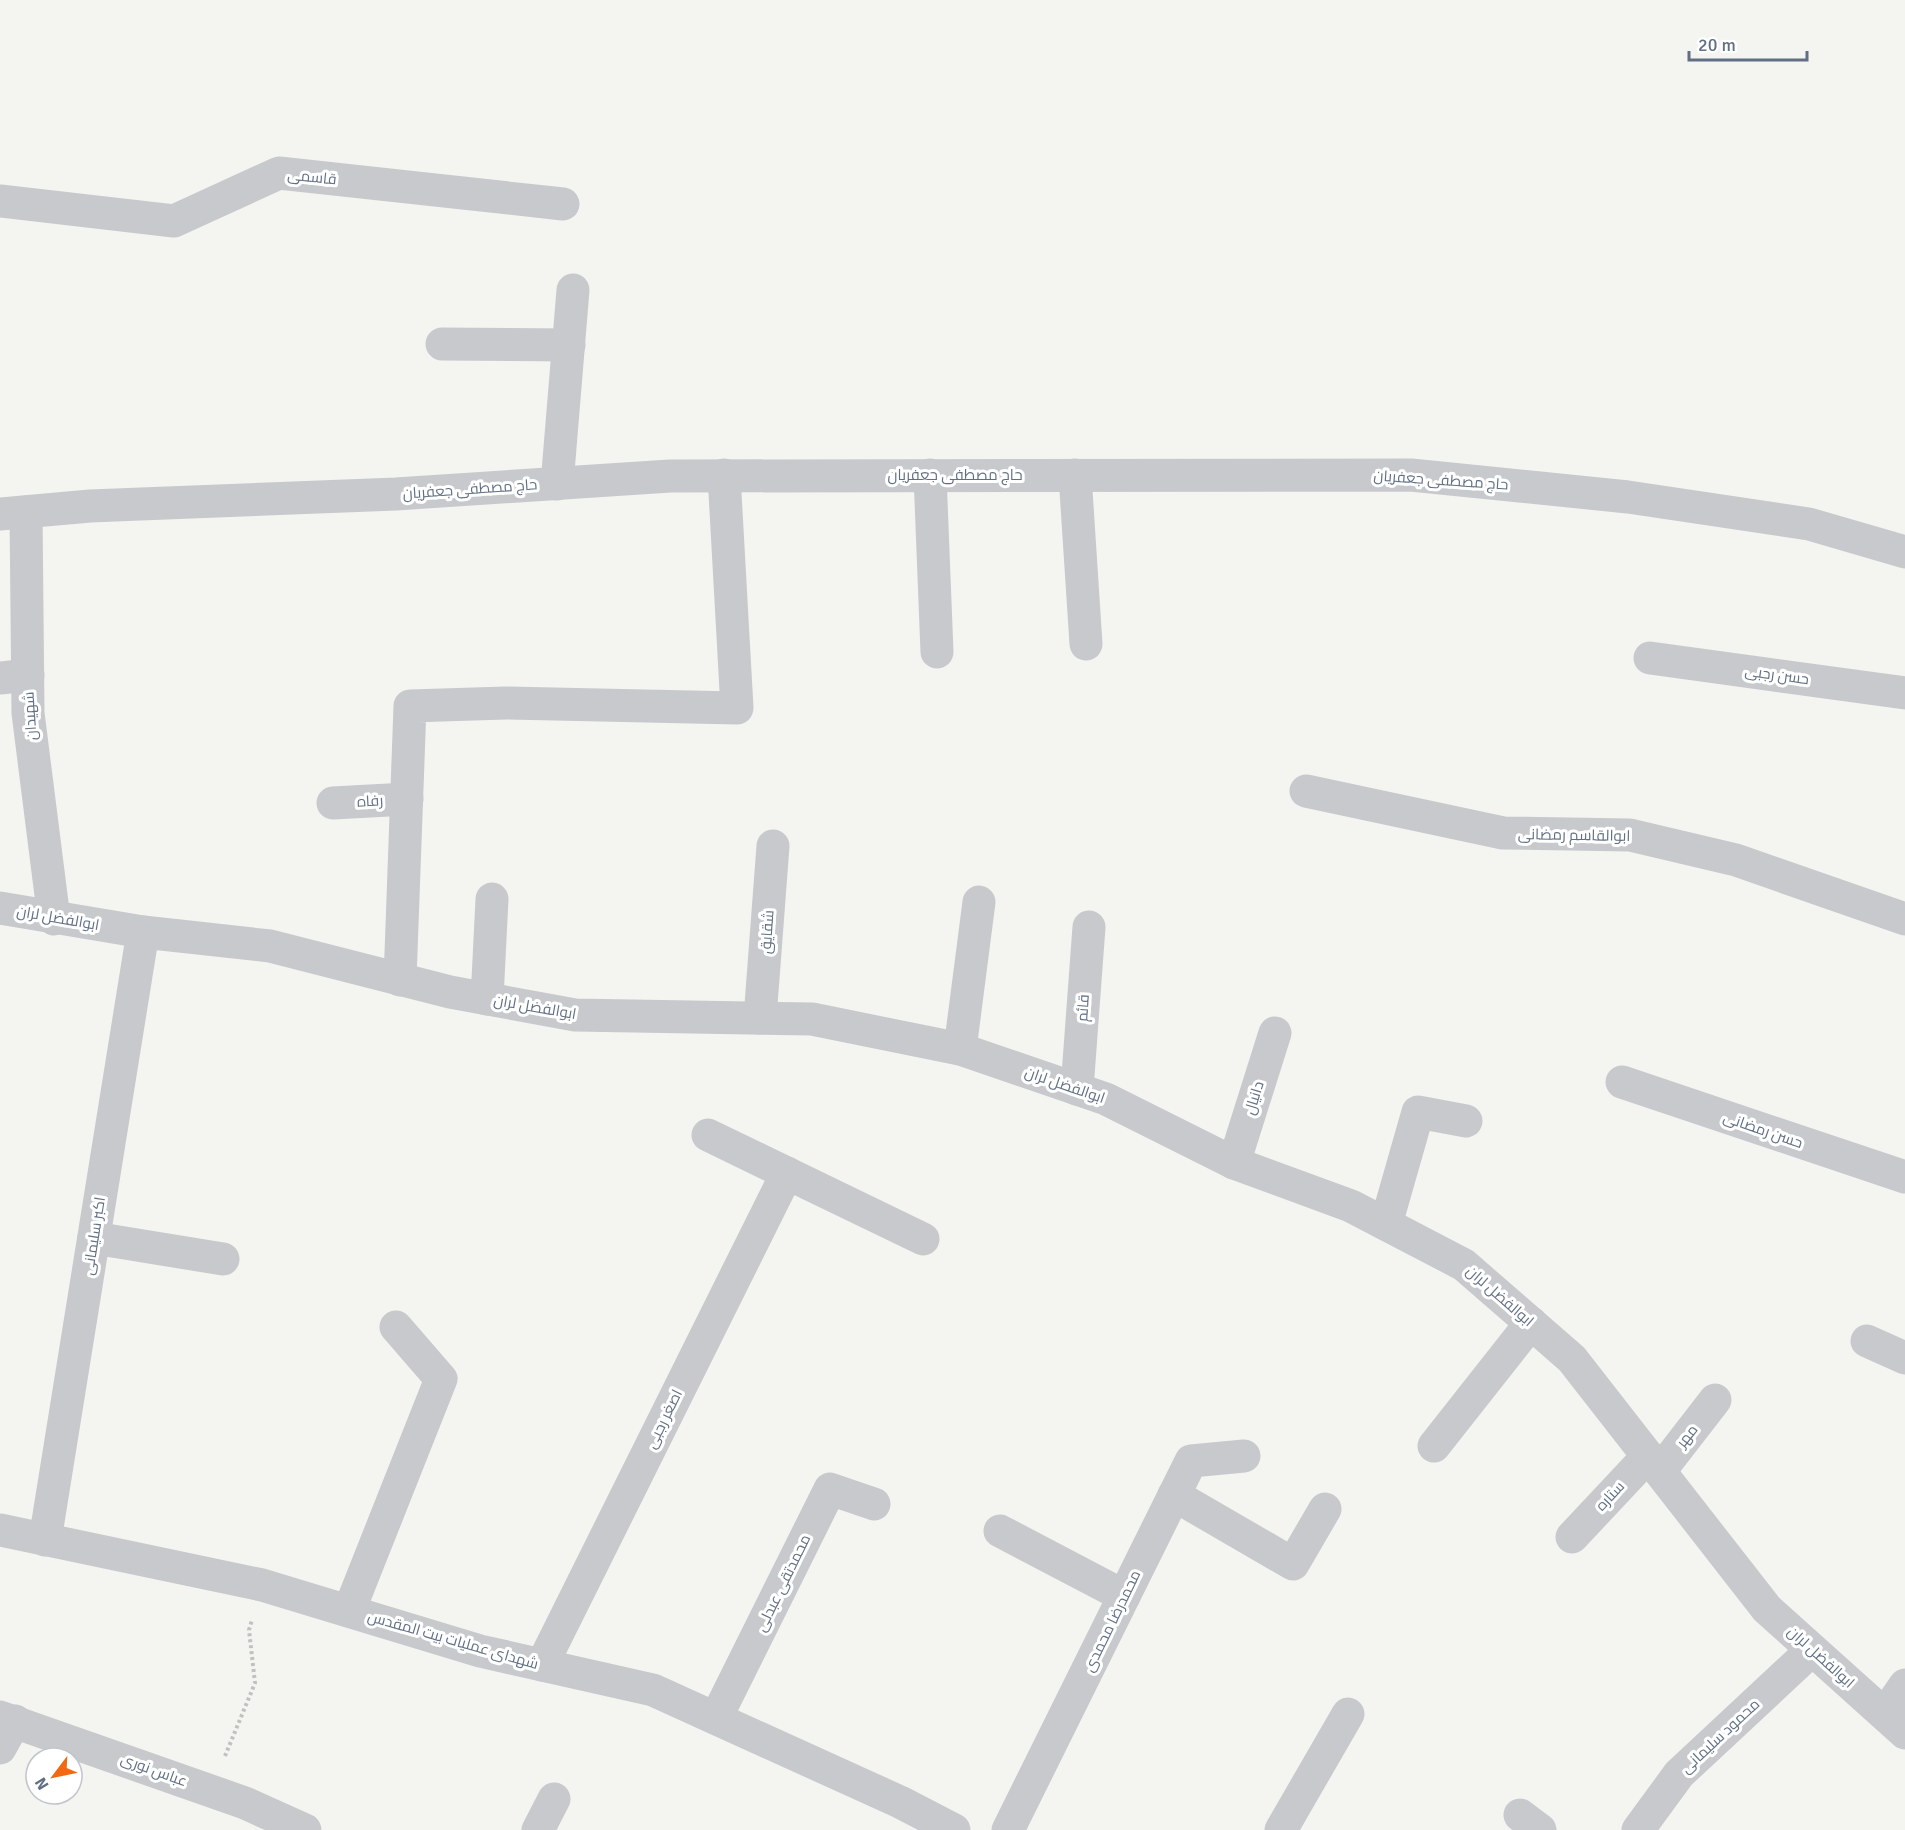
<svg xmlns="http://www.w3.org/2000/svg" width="1905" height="1830" viewBox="0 0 1905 1830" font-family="Signika,Cairo,sans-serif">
	<rect width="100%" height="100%" fill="#f4f5f0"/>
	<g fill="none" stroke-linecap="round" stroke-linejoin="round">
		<polyline stroke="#c0c1c3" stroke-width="4" stroke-dasharray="3 3" stroke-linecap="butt" points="225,1756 255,1683 249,1630 252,1620"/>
		<g stroke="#c7c9cd" stroke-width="33">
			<polyline points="0,201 174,221 279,173 563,204"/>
			<polyline points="442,344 569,345"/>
			<polyline points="930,475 937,652"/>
			<polyline points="1075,475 1086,644"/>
			<polyline points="557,484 573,290"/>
			<polyline points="26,512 28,713 54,919"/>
			<polyline points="0,514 90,506 396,494 670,476 1411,475 1628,497 1809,524 1905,552"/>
			<polyline points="1650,658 1905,693"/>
			<polyline points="0,678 28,675"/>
			<polyline points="1306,791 1503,833 1630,835 1736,860 1905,919"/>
			<polyline points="333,803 407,799"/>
			<polyline points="0,908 143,932 270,946 450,992 575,1015 812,1019 960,1049 1106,1099 1234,1163 1351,1206 1464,1265 1572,1359 1767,1609 1905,1733"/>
			<polyline points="400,980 410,706 506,703 737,708 724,475"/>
			<polyline points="487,999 492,899"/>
			<polyline points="760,1018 773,846"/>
			<polyline points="960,1049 979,902"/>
			<polyline points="1622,1082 1905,1177"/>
			<polyline points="1077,1089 1089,927"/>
			<polyline points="708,1135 923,1239"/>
			<polyline points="1234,1163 1275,1033"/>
			<polyline points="1386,1224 1418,1112 1466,1121"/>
			<polyline points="94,1238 223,1259"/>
			<polyline points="1867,1341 1905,1358"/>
			<polyline points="1434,1446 1531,1323"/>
			<polyline points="1660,1471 1715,1400"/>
			<polyline points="1174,1495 1293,1564 1325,1509"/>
			<polyline points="0,1530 262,1585 480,1651 653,1690 900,1802 954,1830"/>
			<polyline points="1000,1531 1124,1596"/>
			<polyline points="1572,1537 1648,1456"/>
			<polyline points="45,1540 143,932"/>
			<polyline points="349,1611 441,1379 396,1327"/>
			<polyline points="542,1665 787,1173"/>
			<polyline points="1885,1714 1905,1685"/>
			<polyline points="0,1717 245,1803 305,1830"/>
			<polyline points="716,1718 830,1489 874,1504"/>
			<polyline points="0,1748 15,1721"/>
			<polyline points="1520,1815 1540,1830"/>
			<polyline points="538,1830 554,1799"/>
			<polyline points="1008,1830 1191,1461 1244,1456"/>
			<polyline points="1281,1830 1348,1714"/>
			<polyline points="1638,1830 1679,1774 1812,1650"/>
		</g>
	</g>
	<g text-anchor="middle" stroke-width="6" stroke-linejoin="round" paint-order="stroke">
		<g font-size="15" fill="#616f84" stroke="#fff">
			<text transform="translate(312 177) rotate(6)" y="5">قاسمی</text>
			<text x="955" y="480">حاج مصطفی جعفریان</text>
			<text transform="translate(1441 480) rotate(4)" y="5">حاج مصطفی جعفریان</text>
			<text transform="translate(470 489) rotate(-4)" y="5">حاج مصطفی جعفریان</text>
			<text transform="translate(1777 675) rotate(8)" y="5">حسن رجبی</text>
			<text transform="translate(30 716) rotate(-94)" y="5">شهیدان</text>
			<text transform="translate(370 801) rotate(-3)" y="5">رفاه</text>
			<text transform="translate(1574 835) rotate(1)" y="5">ابوالقاسم رمضانی</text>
			<text transform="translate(58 918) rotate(10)" y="5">ابوالفضل لران</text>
			<text transform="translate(767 932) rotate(-86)" y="5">شقایق</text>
			<text transform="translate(535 1007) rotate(10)" y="5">ابوالفضل لران</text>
			<text transform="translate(1083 1008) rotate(-86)" y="5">قائم</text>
			<text transform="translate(1065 1085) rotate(19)" y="5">ابوالفضل لران</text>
			<text transform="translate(1254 1098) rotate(-73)" y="5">دانیال</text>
			<text transform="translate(1763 1130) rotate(19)" y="5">حسن رمضانی</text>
			<text transform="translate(94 1236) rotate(-81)" y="5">اکبر سلیمانی</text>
			<text transform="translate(1500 1296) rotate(41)" y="5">ابوالفضل لران</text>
			<text transform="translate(664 1419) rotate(-64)" y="5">اصغر رجبی</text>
			<text transform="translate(1687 1436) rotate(-52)" y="5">مهر</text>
			<text transform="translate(1610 1496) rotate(-47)" y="5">ستاره</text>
			<text transform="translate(783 1583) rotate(-64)" y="5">محمدتقی عبدلی</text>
			<text transform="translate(1112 1621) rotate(-64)" y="5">محمدرضا محمدی</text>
			<text transform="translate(453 1640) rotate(16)" y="5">شهدای عملیات بیت المقدس</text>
			<text transform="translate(1821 1657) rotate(42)" y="5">ابوالفضل لران</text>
			<text transform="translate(1720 1736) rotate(-43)" y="5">محمود سلیمانی</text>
			<text transform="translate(154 1770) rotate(20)" y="5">عباس نوری</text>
		</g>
	</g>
	<g transform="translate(54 1776) rotate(238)"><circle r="28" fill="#ffffff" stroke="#c0c5ce" stroke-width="1.5"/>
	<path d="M0-4.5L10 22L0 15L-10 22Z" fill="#f36912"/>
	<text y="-9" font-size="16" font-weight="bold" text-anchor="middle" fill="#616f84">N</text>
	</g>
	<path d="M1689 51v9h118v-9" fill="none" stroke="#616f84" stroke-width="3"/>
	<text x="1698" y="51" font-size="18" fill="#616f84" stroke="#ffffff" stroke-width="4.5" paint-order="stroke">20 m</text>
</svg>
